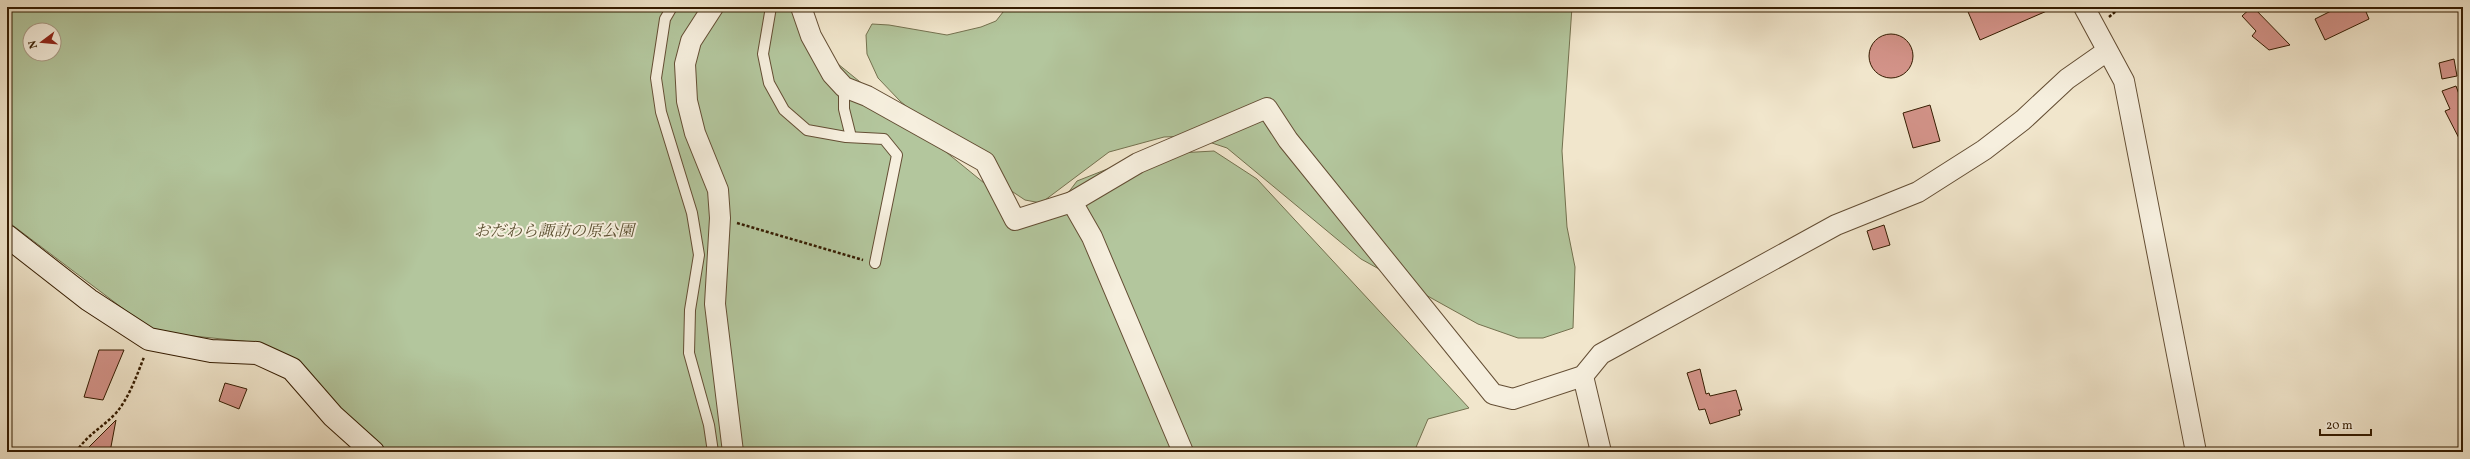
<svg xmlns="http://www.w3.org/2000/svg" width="2470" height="459" viewBox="0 0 2470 459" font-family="Vollkorn,'Noto Serif JP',serif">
	<rect width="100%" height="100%" fill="#f1e6cc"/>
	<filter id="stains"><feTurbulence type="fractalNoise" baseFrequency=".005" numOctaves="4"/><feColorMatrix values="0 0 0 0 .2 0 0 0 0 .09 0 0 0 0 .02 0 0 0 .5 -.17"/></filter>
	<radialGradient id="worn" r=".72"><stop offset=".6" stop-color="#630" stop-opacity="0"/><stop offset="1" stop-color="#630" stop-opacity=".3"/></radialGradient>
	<g fill="#b3c69d" stroke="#74714f" fill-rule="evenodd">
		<path d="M7,7h788l32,48 200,163 32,-13 18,-24 66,-26 71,-4 43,28 212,229 -41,11 -14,33h-1032l-121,-109 -107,-11 -147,-111zM30,30h24v24h-24z"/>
		<polygon points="1007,7 1572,7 1562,151 1567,227 1575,267 1573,328 1543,338 1518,338 1478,324 1361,259 1227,148 1191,136 1164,137 1109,152 1041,203 1025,200 998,182 900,101 878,78 867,54 866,35 872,24 889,25 947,35 981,27 996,21"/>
	</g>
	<g fill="#d39389" stroke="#351c01">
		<polygon points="1966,7 2056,7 1980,40"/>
		<polygon points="2252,7 2253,7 2290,45 2269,50 2252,36 2256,31 2242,16"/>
		<polygon points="2339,7 2364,7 2369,19 2325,40 2315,19"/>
		<circle cx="1891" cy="56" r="22"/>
		<polygon points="2454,59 2457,76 2442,79 2439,63"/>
		<polygon points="2456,86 2463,105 2463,146 2445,111 2450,109 2442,91"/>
		<polygon points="1930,105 1940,141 1913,148 1903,113"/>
		<polygon points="1884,225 1890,245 1873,250 1867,231"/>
		<polygon points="99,350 124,350 103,400 84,397"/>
		<polygon points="1700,369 1706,394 1709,393 1710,396 1736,390 1742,410 1739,410 1740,415 1710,424 1705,409 1699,410 1687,373"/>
		<polygon points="225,383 247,389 239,409 219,401"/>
		<polygon points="116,420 110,452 84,452"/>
	</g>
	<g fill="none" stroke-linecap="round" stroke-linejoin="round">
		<g stroke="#644e34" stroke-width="12">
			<g id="lane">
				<polyline points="672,7 665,19 656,78 661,112 692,213 699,255 690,310 689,353 709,425 713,452"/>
				<polyline points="771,7 763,54 769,83 784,110 807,130 846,137 884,139 897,155 875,263"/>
				<polyline points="844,87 844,109 851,137"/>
			</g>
		</g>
		<g stroke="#644e34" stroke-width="22">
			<g id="street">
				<polyline points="713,7 691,41 685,64 687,101 695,133 718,190 720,218 715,304 733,452"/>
				<polyline points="801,7 811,36 832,74 844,87 867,96 985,162 1015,220 1072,202 1092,237 1183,452"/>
				<polyline points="2084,7 2124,81 2196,452"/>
				<polyline points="1072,202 1138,163 1267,108 1288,140 1493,394 1513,399 1583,376 1601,354 1836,225 1918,192 1984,150 2023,120 2067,79 2107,51"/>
				<polyline points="1583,376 1601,452"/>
			</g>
		</g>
		<g stroke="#351c01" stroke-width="24">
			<polyline id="secondary" points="7,236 89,300 149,339 211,351 257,353 292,369 333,416 373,452"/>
		</g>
		<g stroke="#351c01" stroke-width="2.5" stroke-dasharray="3 2" stroke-linecap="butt">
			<polyline points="2109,17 2121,7"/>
			<polyline points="737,223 863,260"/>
			<path d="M76,452c13,-19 26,-24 40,-39 13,-15 21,-38 28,-56"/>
		</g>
		<use href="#lane" stroke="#f6efde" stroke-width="10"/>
		<use href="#street" stroke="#f6efde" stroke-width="20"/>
		<use href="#secondary" stroke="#f6efde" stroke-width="22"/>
	</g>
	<g text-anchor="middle" stroke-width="4" stroke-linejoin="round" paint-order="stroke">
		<g font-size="16" font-style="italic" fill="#5b4f30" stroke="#f6efde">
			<text x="554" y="236">おだわら諏訪の原公園</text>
		</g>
	</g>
	<rect width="2470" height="459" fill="none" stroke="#f1e6cc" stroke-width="24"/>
	<rect x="8" y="8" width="2454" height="443" fill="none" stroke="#351c01" stroke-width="2"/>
	<rect x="12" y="12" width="2446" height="435" fill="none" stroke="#351c01"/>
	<g transform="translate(42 42) rotate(254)"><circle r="19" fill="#f6efde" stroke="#a99b86"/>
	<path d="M0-3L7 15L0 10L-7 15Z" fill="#8f2418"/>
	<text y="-6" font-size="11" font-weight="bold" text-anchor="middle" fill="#351c01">N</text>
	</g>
	<path d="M2320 429v6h51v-6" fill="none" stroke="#351c01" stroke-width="2"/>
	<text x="2326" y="429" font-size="12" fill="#351c01" stroke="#f6efde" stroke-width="3" paint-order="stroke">20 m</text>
	<rect width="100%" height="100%" filter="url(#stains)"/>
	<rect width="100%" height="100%" fill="url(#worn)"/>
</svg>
